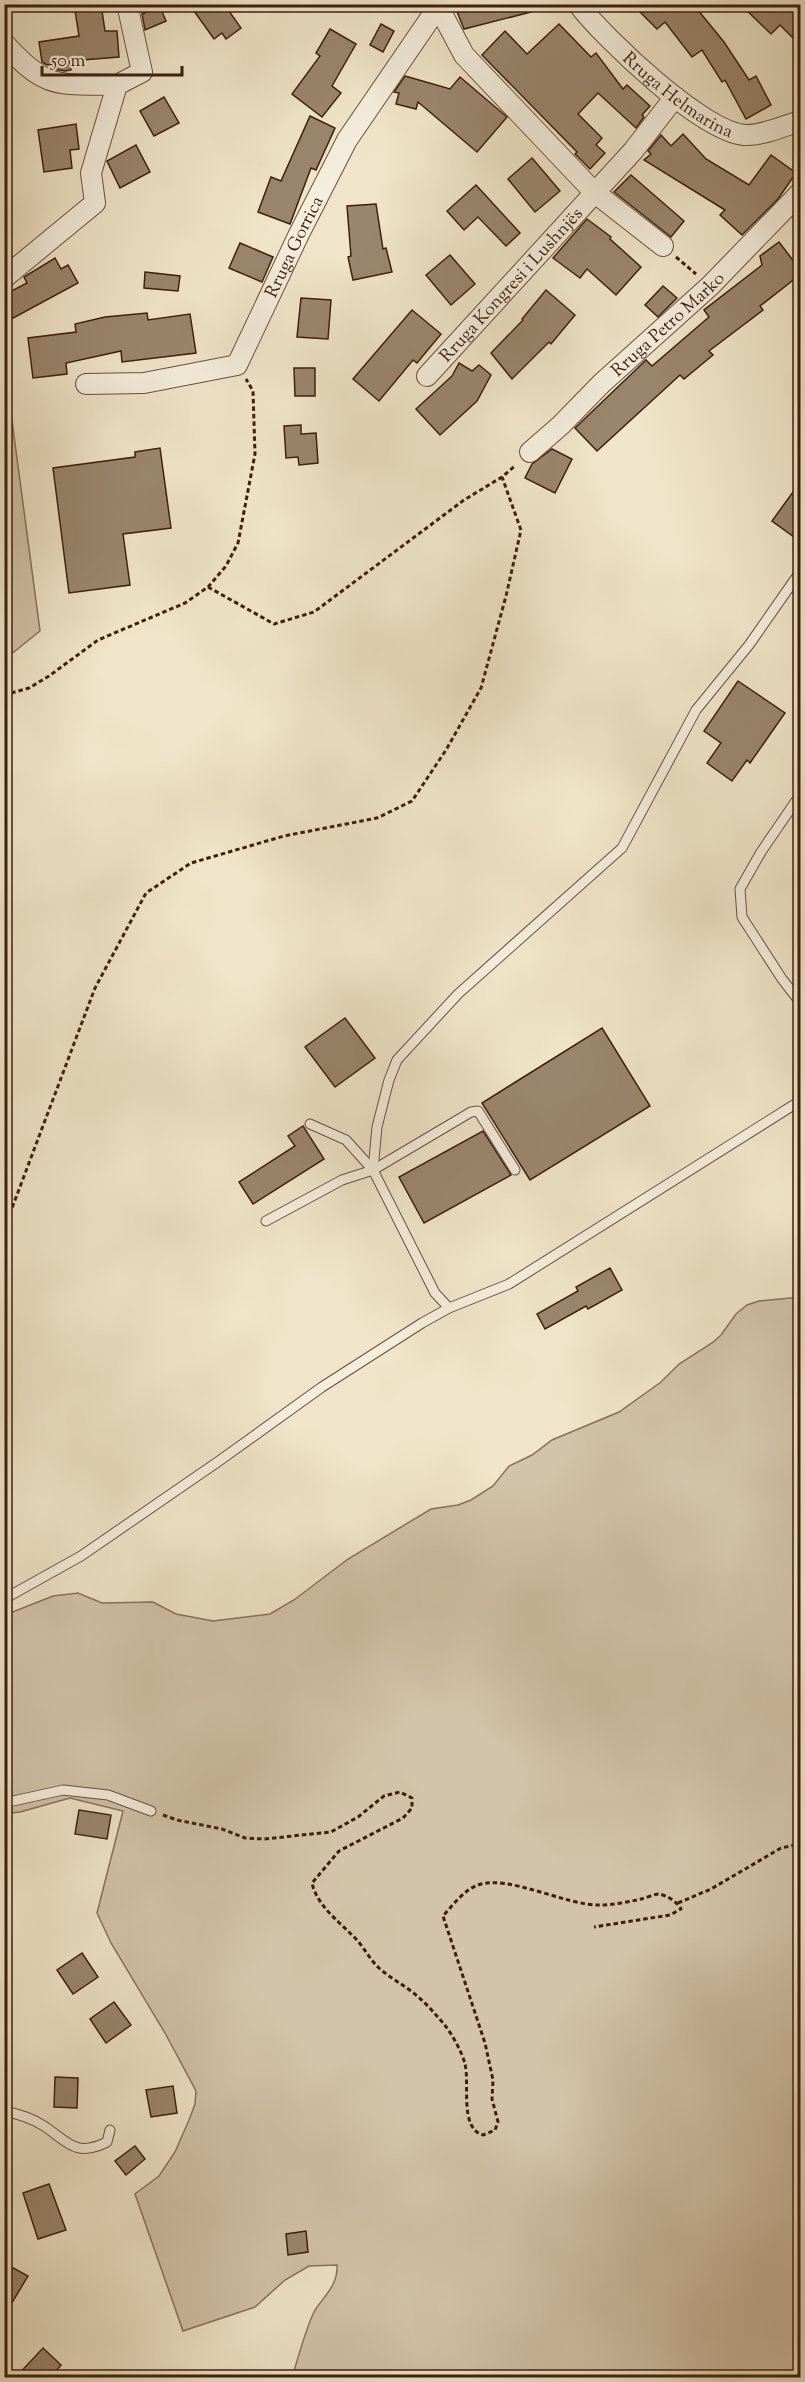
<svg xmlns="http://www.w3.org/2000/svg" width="805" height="2382" viewBox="0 0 805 2382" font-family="'Sorts Mill Goudy',serif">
	<rect width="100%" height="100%" fill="#f0e5ca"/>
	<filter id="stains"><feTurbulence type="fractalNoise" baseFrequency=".00333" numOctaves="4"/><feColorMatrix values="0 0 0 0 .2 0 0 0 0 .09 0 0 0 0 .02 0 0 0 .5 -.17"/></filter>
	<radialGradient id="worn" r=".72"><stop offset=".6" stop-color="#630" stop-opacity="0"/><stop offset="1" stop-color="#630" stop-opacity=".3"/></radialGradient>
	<g fill="#d2c3aa" stroke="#88715c" stroke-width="1.5">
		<polygon points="8,391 40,631 5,659 4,394"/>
		<path d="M800,1297v1080h-508c6,-18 14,-50 23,-67 10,-15 23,-25 22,-45l-28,1 -24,14 -30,27 -72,24 -48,-137 24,-18 16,-24 14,-32 6,-16 1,-13 -31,-58 -54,-90 -14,-30 26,-102 -53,-13 -50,14 -15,2v-199l48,-19 25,-3 24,10 51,-1 23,12 37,7 57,-7 24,-14 54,-41 83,-50 27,-4 13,-5 22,-14 16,-20 23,-11 20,-15 67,-28 42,-30 18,-18 33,-21 9,-8 15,-21 11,-9 12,-4z"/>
	</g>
	<g fill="#9a866f" stroke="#3d1f0d" stroke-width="1.5">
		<polygon points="74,4 101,4 105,31 117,31 119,57 70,61 71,70 65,71 54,69 53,64 47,65 42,62 39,42 79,36"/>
		<polygon points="189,4 224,4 241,28 226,39 222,33 214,39"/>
		<polygon points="454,4 538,4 539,10 464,29"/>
		<polygon points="632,4 693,4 724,42 749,80 756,76 771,105 746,119 725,80 722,82 702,50 692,57 665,22 657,29"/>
		<polygon points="740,4 787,4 801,18 801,46 780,25 771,34"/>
		<polygon points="160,7 166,21 145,30 142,14"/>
		<polygon points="381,24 394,31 383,52 370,45"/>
		<polygon points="559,24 591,57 596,53 623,89 627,85 650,106 642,115 644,117 636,128 598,93 578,114 602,138 596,145 605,153 590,169 575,154 577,152 482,55 505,31 527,54"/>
		<polygon points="330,29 356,44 332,86 341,93 322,117 292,94 320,56 316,53"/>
		<polygon points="405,76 450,89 460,77 507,117 477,152 418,102 416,109 396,104 399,93 394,92"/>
		<polygon points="164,97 179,123 154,136 140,111"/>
		<polygon points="310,116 335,128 316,170 311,168 290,224 258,212 271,177 281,181"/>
		<polygon points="76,124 79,149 70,150 72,168 44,172 38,130"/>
		<polygon points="683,134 706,159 749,185 771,155 796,173 778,199 742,235 720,215 725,210 644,160 651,154 648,151 661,135 671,146"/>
		<polygon points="136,145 150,172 120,188 107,161"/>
		<polygon points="532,158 560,191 535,212 508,179"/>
		<polygon points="631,175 684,221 671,237 614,192"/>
		<polygon points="476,185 520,233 506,246 478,217 464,230 447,211"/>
		<polygon points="376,204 383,249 386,248 392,272 353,280 348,257 351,256 347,206"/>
		<polygon points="587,219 611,237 610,239 641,267 616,295 587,269 580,278 553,258"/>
		<polygon points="779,242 801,271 801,274 760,306 763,310 709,351 713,355 684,379 680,375 597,451 575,428 646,360 652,366 709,317 704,310 762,265 760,256"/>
		<polygon points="240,243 273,257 262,282 229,268"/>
		<polygon points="450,255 475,284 451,305 426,275"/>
		<polygon points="55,258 61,269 68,265 78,283 4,323 4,295 27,283 24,277"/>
		<polygon points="145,272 180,276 178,291 144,288"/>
		<polygon points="663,286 677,298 658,317 645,305"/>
		<polygon points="546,290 575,315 551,344 549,342 512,379 491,353 523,320 522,319"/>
		<polygon points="301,298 331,300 328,339 297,337"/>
		<polygon points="412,310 441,334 417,363 413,360 379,401 353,379"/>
		<polygon points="147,313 148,320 190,314 196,353 122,362 121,351 66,363 67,374 33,378 28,338 76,332 75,324 105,317"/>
		<polygon points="459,363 472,371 479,365 491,375 477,401 440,435 416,409 452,376"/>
		<polygon points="294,368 315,368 315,396 295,396"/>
		<polygon points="301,425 301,434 316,433 318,463 299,465 298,457 286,458 284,426"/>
		<polygon points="160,448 171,528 123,534 130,585 69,593 53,468 135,457 135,452"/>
		<polygon points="552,449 572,459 555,493 525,478 532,464"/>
		<polygon points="801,481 801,542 772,521"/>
		<polygon points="738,681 785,713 750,763 747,760 732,781 707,763 721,743 704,731"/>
		<polygon points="345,1018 375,1058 335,1087 305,1047"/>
		<polygon points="602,1028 650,1106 530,1180 482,1103"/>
		<polygon points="303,1126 324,1159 253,1204 239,1182 295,1146 288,1136"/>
		<polygon points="483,1131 511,1175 424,1223 399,1177"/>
		<polygon points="610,1268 622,1290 588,1309 586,1306 545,1329 537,1314 578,1291 576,1287"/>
		<polygon points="79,1810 111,1815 107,1839 75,1834"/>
		<polygon points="82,1953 98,1977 73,1994 57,1970"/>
		<polygon points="114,2002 131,2025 106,2043 90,2019"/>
		<polygon points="55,2077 78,2078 77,2108 54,2107"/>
		<polygon points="173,2086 177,2113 151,2117 146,2090"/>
		<polygon points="135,2146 145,2159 126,2175 115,2161"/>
		<polygon points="49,2184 66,2230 38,2239 23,2193"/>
		<polygon points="306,2231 308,2252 288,2255 286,2234"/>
		<polygon points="4,2263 28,2276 4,2316"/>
		<polygon points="43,2348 61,2365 50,2378 15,2378"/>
	</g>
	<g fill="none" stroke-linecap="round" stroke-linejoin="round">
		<g stroke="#6a503c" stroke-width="11">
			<g id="service">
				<polyline points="800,795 761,852 740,889 742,917 782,979 800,1002"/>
				<polyline points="310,1124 346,1140 373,1170"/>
				<polyline points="266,1221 342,1180 373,1170 471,1112 478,1111 515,1170"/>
				<polyline points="449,1308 435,1293 373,1170 377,1127 389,1080 397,1060 458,994 622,848 696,710 749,645 800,572"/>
				<polyline points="4,1599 81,1556 219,1461 322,1387 422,1323 449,1308 509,1284 800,1101"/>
				<polyline points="4,1803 63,1790 108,1795 151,1811"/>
				<path d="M4,2111c15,3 28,7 40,15 23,15 31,32 63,16l3,-12"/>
			</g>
		</g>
		<g stroke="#6a503c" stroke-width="22">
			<g id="minor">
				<path id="s1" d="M578,4c26,34 127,131 169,131 17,0 37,-9 53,-14"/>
				<polyline points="439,8 464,55 594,192 663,246"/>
				<path d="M4,43c42,47 53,41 113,42"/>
				<polyline points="4,278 95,203 91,173 117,85 142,72 127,4"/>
				<path id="s2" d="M427,376l206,-225 42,-54"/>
				<path id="s3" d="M86,384l58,-1 93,-18 62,-131 48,-94 93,-136"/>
				<path id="s4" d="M530,452l31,-27 41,-42 108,-97 90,-93"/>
			</g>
		</g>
		<g stroke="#3d1f0d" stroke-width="3" stroke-dasharray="4.5 3" stroke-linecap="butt">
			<polyline points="676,257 696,274"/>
			<polyline points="208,587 274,624 314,612 464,500 502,477 516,465"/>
			<polyline points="4,695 29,688 49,676 98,640 185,603 208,587 226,566 238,543 255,454 253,391 246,379"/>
			<polyline points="4,1220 12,1208 95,988 146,893 191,863 284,836 377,818 412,801 446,750 481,688 506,596 521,530 502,477"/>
			<path d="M163,1815l14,5 45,9 23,9 19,1 67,-7 27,-15 26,-21 16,-4 12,6v10l-9,10 -64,33 -27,32c5,22 25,37 41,53 10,9 16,23 26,32 11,10 25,17 37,27 10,8 19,19 28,29 8,10 18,28 21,40 5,20 -6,64 18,71l12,-5 3,-8 -6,-23 1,-19 -8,-37 -42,-127c9,-10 22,-27 35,-31 30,-11 89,21 122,20 13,0 28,-3 41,-6 5,-1 13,-5 18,-5 8,1 19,9 22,15l-11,6 -76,12"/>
			<polyline points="678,1903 711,1889 781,1848 800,1844"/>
		</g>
		<use href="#service" stroke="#f5eedd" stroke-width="9"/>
		<use href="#minor" stroke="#f5eedd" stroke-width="20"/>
	</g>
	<g text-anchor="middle" stroke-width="6" stroke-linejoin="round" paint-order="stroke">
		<g font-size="18" fill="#3d1f0d" stroke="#f5eedd">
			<text dy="6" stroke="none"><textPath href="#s1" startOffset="136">Rruga Helmarina</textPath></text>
			<text dy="6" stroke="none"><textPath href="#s3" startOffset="284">Rruga Gorrica</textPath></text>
			<text dy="6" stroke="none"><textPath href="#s2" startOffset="124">Rruga Kongresi i Lushnjës</textPath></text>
			<text dy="6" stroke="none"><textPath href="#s4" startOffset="188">Rruga Petro Marko</textPath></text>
		</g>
	</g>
	<rect width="805" height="2382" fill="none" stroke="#f0e5ca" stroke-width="24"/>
	<rect x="6" y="6" width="793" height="2370" fill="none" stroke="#3d1f0d" stroke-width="3"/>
	<rect x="12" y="12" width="781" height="2358" fill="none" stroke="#3d1f0d" stroke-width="1.5"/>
	<path d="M42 66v9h140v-9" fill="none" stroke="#3d1f0d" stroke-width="3"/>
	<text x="51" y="66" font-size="18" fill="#3d1f0d" stroke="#f5eedd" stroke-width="4.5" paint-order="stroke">50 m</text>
	<rect width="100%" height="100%" filter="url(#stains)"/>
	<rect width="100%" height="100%" fill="url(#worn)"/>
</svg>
